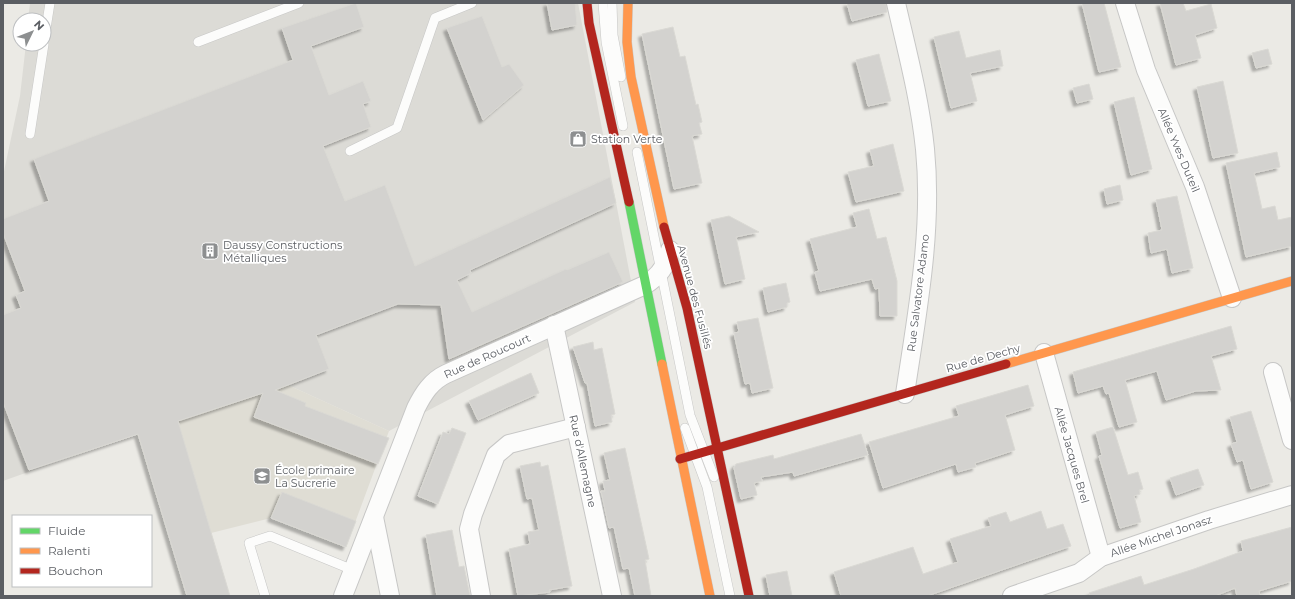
<svg xmlns="http://www.w3.org/2000/svg" width="1295" height="599" viewBox="0 0 1295 599" font-family="Montserrat,sans-serif">
	<defs>
		<filter id="shadow"><feDropShadow dx="-3.5" dy="3.5" stdDeviation="1" flood-color="#0004"/></filter>
	</defs>
	<rect width="100%" height="100%" fill="#ebeae5"/>
	<polygon fill="#dcdbd6" points="30,3 578,3 635,302 389,431 288,385 101,446 3,481 3,176 20,96 26,44 44,44 44,20 28,20"/>
	<polygon fill="#dfddd4" points="288,385 389,431 346,547 271,518 211,533 172,545 138,434"/>
	<g fill="#d3d2cf" stroke="#dad9d4" filter="url(#shadow)">
		<polygon points="356,3 364,27 311,46 329,95 363,81 371,101 363,104 371,127 323,146 345,201 385,185 415,266 610,177 616,203 470,270 471,273 457,280 472,312 566,269 567,270 609,252 623,282 449,359 441,305 398,304 316,335 329,369 275,390 306,403 305,406 389,438 378,464 254,417 263,393 178,421 230,596 187,596 138,434 29,470 3,402 3,315 21,308 16,295 25,291 3,233 3,219 49,201 34,159 293,60 282,28"/>
		<polygon points="547,3 575,3 577,25 552,30"/>
		<polygon points="847,3 886,3 887,12 852,21"/>
		<polygon points="1082,3 1104,3 1121,67 1099,72"/>
		<polygon points="1160,3 1183,3 1186,11 1211,4 1217,28 1195,35 1201,58 1176,65"/>
		<polygon points="482,16 502,67 509,64 524,85 483,120 447,28"/>
		<polygon points="673,27 680,57 685,56 696,105 698,104 702,122 699,123 702,134 692,136 702,183 674,189 642,34"/>
		<polygon points="959,31 966,58 1000,50 1003,66 970,73 977,101 951,108 934,37"/>
		<polygon points="1268,49 1272,64 1256,68 1252,53"/>
		<polygon points="879,54 891,101 868,106 856,60"/>
		<polygon points="1223,81 1238,153 1213,158 1197,87"/>
		<polygon points="1089,84 1093,99 1077,103 1073,88"/>
		<polygon points="1134,97 1152,169 1131,175 1114,102"/>
		<polygon points="893,144 904,191 856,202 848,172 874,166 870,150"/>
		<polygon points="1277,152 1280,167 1254,173 1262,209 1275,206 1278,220 1292,217 1292,246 1246,257 1226,163"/>
		<polygon points="1120,185 1123,200 1107,204 1104,189"/>
		<polygon points="1177,196 1193,268 1172,273 1167,249 1151,253 1148,233 1162,230 1156,200"/>
		<polygon points="869,209 877,239 886,237 897,281 897,316 880,316 879,288 875,289 872,279 820,291 815,272 819,271 810,239 857,227 853,213"/>
		<polygon points="729,216 759,232 736,237 745,279 725,284 711,220"/>
		<polygon points="786,283 790,302 787,303 787,307 768,312 763,288"/>
		<polygon points="758,318 773,388 752,393 750,383 745,384 734,333 739,332 737,322"/>
		<polygon points="1231,326 1237,349 1211,356 1221,390 1196,391 1166,400 1157,371 1125,380 1137,422 1119,427 1109,393 1106,394 1103,386 1078,393 1073,372"/>
		<polygon points="593,342 594,350 602,348 615,414 611,415 612,422 595,426 587,383 585,383 573,347"/>
		<polygon points="531,373 539,393 478,420 469,401"/>
		<polygon points="1028,385 1034,406 1005,415 1015,450 975,463 976,467 958,472 956,464 883,488 869,442 959,416 956,406"/>
		<polygon points="1251,411 1273,482 1251,489 1243,460 1237,462 1231,444 1237,442 1230,417"/>
		<polygon points="1113,427 1128,475 1138,472 1143,489 1139,490 1140,494 1134,496 1141,522 1120,528 1099,456 1102,455 1096,432"/>
		<polygon points="452,428 466,433 438,504 418,496 443,432 449,434"/>
		<polygon points="861,434 868,455 794,476 793,472 761,477 762,481 754,483 757,495 741,499 734,468 736,464 773,455 774,459"/>
		<polygon points="625,448 649,559 645,560 651,596 635,596 629,568 623,569 614,527 609,528 601,491 605,491 603,481 610,480 604,453"/>
		<polygon points="540,462 541,467 548,465 572,586 549,590 550,592 518,596 509,549 530,544 528,532 539,530 532,498 527,499 520,466"/>
		<polygon points="1198,469 1204,485 1176,495 1170,478"/>
		<polygon points="282,492 356,521 346,547 271,518"/>
		<polygon points="1041,511 1047,529 1063,524 1071,546 927,596 841,596 834,572 913,547 923,574 958,562 950,539 991,526 988,518 1006,512 1010,522"/>
		<polygon points="1292,527 1292,581 1259,591 1260,596 1237,596 1235,588 1215,596 1090,596 1089,593 1141,576 1144,585 1194,569 1243,551 1241,541"/>
		<polygon points="452,530 459,567 464,566 470,596 437,596 426,535"/>
		<polygon points="787,571 792,596 770,596 766,575"/>
	</g>
	<g fill="none" stroke-linecap="round" stroke-linejoin="round">
		<g stroke="#c7c7c6" stroke-width="10">
			<g id="lane">
				<polyline points="603,3 606,42 623,126"/>
				<polyline points="612,3 613,35 621,77"/>
				<polyline points="44,41 50,3"/>
				<polyline points="198,42 299,3"/>
				<polyline points="30,134 44,44"/>
				<polyline points="350,151 397,128 435,18 472,3"/>
				<polyline points="637,152 690,415 714,477"/>
				<polyline points="685,428 707,487 730,596"/>
				<polyline points="265,596 249,543 270,536 353,570"/>
			</g>
		</g>
		<g stroke="#c7c7c6" stroke-width="20">
			<g id="street">
				<path d="M896,3c11,48 24,97 29,146 8,82 -8,164 -20,245"/>
				<polyline points="1125,3 1146,70 1195,187 1232,298"/>
				<polyline points="554,325 612,596"/>
				<polyline points="1044,353 1101,557"/>
				<polyline points="1273,372 1292,440"/>
				<polyline points="374,517 390,596"/>
				<path d="M343,596l73,-188c7,-14 15,-27 30,-34l199,-89c13,-8 22,-19 25,-35"/>
				<polyline points="481,596 469,529 473,514 496,455 509,444 576,427"/>
				<polyline points="1012,596 1079,573 1101,557 1209,520 1292,495"/>
			</g>
		</g>
		<g stroke="#c8c8c7" stroke-width="10">
			<polyline id="fast" points="629,202 662,364"/>
		</g>
		<g stroke="#c8c8c7" stroke-width="10">
			<g id="slow">
				<polyline points="628,3 627,42 631,77 664,227"/>
				<polyline points="662,364 710,596"/>
				<polyline points="1006,364 1292,281"/>
			</g>
		</g>
		<g stroke="#c8c8c7" stroke-width="10">
			<g id="jam">
				<polyline points="587,3 589,23 629,202"/>
				<polyline points="664,227 687,308 749,596"/>
				<polyline points="680,459 1006,364"/>
			</g>
		</g>
		<use href="#lane" stroke="#fcfcfb" stroke-width="9"/>
		<use href="#street" stroke="#fcfcfb" stroke-width="18"/>
		<use href="#fast" stroke="#63d668" stroke-width="9"/>
		<use href="#slow" stroke="#ff974d" stroke-width="9"/>
		<use href="#jam" stroke="#b3261e" stroke-width="9"/>
	</g>
	<defs>
		<g id="shop-square" transform="scale(0.9)"><rect x="-9" y="-9" width="18" height="18" rx="4" fill="#8d8f90" stroke="#fff"/><path d="M-5-2.5h2.3a2.7 3.5 0 0 1 5.4 0H5L5.5 6h-11ZM-1.5-2.5h3a1.5 2.3 0 0 0-3 0Z" fill="#fff"/></g>
		<g id="building-square" transform="scale(0.9)"><rect x="-9" y="-9" width="18" height="18" rx="4" fill="#8d8f90" stroke="#fff"/><path d="M-4-6H4V6H1V3H-1V6H-4ZM-2.5-4.3h1.7v1.8h-1.7ZM.8-4.3h1.7v1.8H.8ZM-2.5-1h1.7V.8h-1.7ZM.8-1h1.7V.8H.8Z" fill="#fff"/></g>
		<g id="school-square" transform="scale(0.9)"><rect x="-9" y="-9" width="18" height="18" rx="4" fill="#8d8f90" stroke="#fff"/><path d="M0-5L7-2L0 1L-7-2ZM-4 1L0 2.5L4 1V4Q0 6-4 4Z" fill="#fff"/></g>
	</defs>
	<g fill-rule="evenodd">
		<use href="#shop-square" x="578" y="139"/>
		<use href="#building-square" x="210" y="251"/>
		<use href="#school-square" x="262" y="476"/>
	</g>
	<g text-anchor="middle" stroke-width="3.5" stroke-linejoin="round" paint-order="stroke">
		<g font-size="11" fill="#5b5e63" stroke="#fff" text-anchor="start">
			<text x="591" y="143">Station Verte</text>
			<text x="223" y="249">Daussy Constructions<tspan x="223" dy="13">Métalliques</tspan></text>
			<text x="275" y="474">École primaire<tspan x="275" dy="13">La Sucrerie</tspan></text>
		</g>
		<g font-size="11" fill="#5b5e63" stroke="#fff">
			<text transform="translate(1179 150) rotate(67)" y="4">Allée Yves Duteil</text>
			<text transform="translate(918 293) rotate(-83)" y="4">Rue Salvatore Adamo</text>
			<text transform="translate(695 297) rotate(75)" y="4">Avenue des Fusillés</text>
			<text transform="translate(487 356) rotate(-24)" y="4">Rue de Roucourt</text>
			<text transform="translate(983 358) rotate(-16)" y="4">Rue de Dechy</text>
			<text transform="translate(1072 455) rotate(74)" y="4">Allée Jacques Brel</text>
			<text transform="translate(583 461) rotate(78)" y="4">Rue d'Allemagne</text>
			<text transform="translate(1161 536) rotate(-19)" y="4">Allée Michel Jonasz</text>
		</g>
	</g>
	<rect width="1295" height="599" fill="none" stroke="#5b5e63" stroke-width="8"/>
	<rect x="12" y="515" width="140" height="72" fill="#ffffff" stroke="#bdbfc1"/>
	<rect x="20" y="528" width="20" height="6" fill="#63d668" stroke="#bdbfc1"/>
	<text x="48" y="535" font-size="12" fill="#5b5e63">Fluide</text>
	<rect x="20" y="548" width="20" height="6" fill="#ff974d" stroke="#bdbfc1"/>
	<text x="48" y="555" font-size="12" fill="#5b5e63">Ralenti</text>
	<rect x="20" y="568" width="20" height="6" fill="#b3261e" stroke="#bdbfc1"/>
	<text x="48" y="575" font-size="12" fill="#5b5e63">Bouchon</text>
	<g transform="translate(32 32) rotate(47)"><circle r="19" fill="#ffffff" stroke="#bdbfc1"/>
	<path d="M0-3L7 15L0 10L-7 15Z" fill="#8d8f90"/>
	<text y="-6" font-size="11" font-weight="bold" text-anchor="middle" fill="#5b5e63">N</text>
	</g>
</svg>
